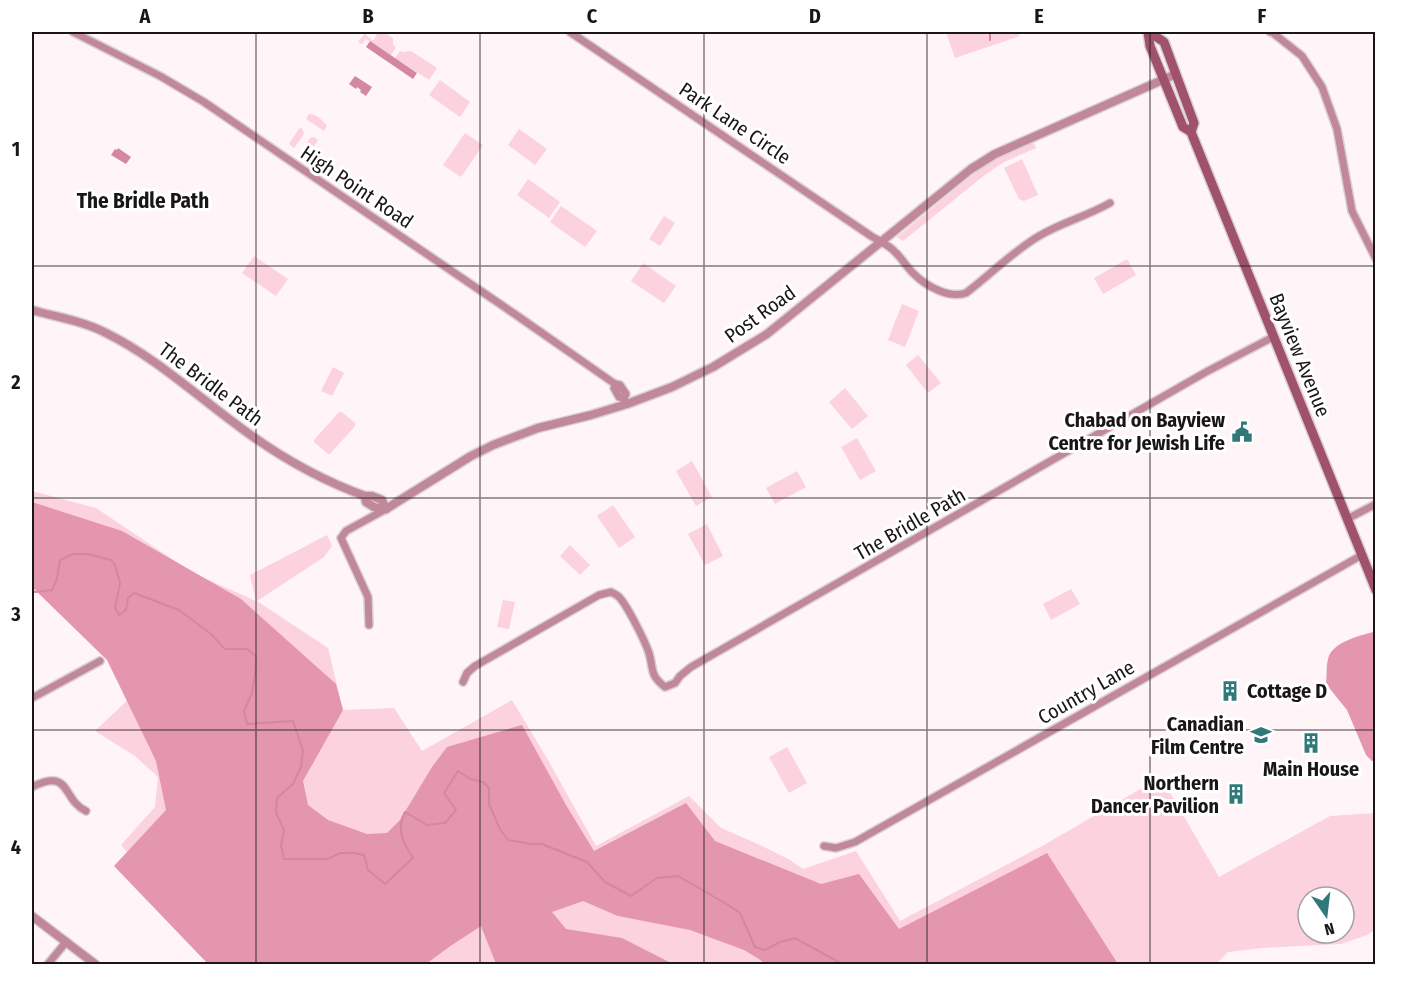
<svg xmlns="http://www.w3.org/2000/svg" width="1407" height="996" viewBox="0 0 1407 996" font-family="'Fira Sans Condensed',sans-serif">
	<rect width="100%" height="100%" fill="#fff4f7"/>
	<g fill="#fbd2de" fill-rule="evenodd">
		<polygon points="366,32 366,35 372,40 374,40 378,32 383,32 393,38 393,44 396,48 391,55 366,39 362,44 358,42"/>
		<polygon points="946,32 1017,32 1020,36 955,58"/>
		<polygon points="400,51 404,52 411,51 437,68 429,80 395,58"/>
		<polygon points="440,80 470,102 460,117 429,95"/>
		<path d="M309,114c8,0 13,6 18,12l-3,5 -18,-12z"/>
		<polygon points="300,127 303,130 304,134 294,148 289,144"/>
		<polygon points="519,129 547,149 535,165 508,145"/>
		<polygon points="465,133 483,145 461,177 443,165"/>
		<polygon points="314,137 318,140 307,157 301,153 310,138"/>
		<polygon points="1034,143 1036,148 1004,162 986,174 903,241 897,237 982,167 1012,150"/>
		<polygon points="1022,159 1038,195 1024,201 1019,199 1004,168"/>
		<polygon points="528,179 560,202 549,218 517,195"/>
		<polygon points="561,206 597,231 585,247 550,222"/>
		<polygon points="664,216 675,223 660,246 649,239"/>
		<polygon points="254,256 288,279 276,296 242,273"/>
		<polygon points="1127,259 1136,275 1103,294 1094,278"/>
		<polygon points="643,263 676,286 664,303 631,281"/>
		<polygon points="902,304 919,311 905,347 888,340"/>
		<polygon points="918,355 941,383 928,393 906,365"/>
		<polygon points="333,367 344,373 332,396 321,391"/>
		<polygon points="845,388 868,416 852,429 829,402"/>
		<polygon points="339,412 342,412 355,423 355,426 330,454 328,454 314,442 314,440"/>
		<polygon points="857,438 876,471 860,480 841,447"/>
		<polygon points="692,461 712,497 696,506 676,471"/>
		<polygon points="797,471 806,487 775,504 766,488"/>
		<path d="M32,491l64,17 97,65 63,28 -6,-26 77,-40 5,11 -8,11 -67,44 71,47 15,62 51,-2 28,43 90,-51 36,60 48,86 93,-50 32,32 39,17 30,15 13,9 53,-18 44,70 144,-76 117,-68 58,100 111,-61 45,-3v117l-8,5 -26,9 -79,4 -34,4 -12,12h-670l-8,-2 -28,2h-250l-95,-67 -44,-52 34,-38 3,-30 -23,-21 -40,-25 38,-36 6,-32 -107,-78zM1308,897h36v36h-36z"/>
		<polygon points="613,505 635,537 619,548 597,516"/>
		<polygon points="707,524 723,556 705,565 688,534"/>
		<polygon points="570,545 590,565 580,575 560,556"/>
		<polygon points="1071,589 1080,604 1051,620 1043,604"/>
		<polygon points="503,600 515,602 509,629 497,627"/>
		<polygon points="787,747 807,783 789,793 769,757"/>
	</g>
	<g fill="#e496ae">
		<polygon points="32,502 122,531 241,599 336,684 343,710 303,781 308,805 328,820 367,834 387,833 400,820 432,767 447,747 522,725 566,805 594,851 686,803 715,841 821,884 859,874 899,929 1047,853 1118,964 765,964 759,959 744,950 690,930 618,916 583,901 552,912 566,929 622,938 673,964 546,964 538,962 496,964 481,926 449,947 426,964 208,964 114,866 166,810 156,761 107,660 32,587"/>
		<path d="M1373,632l3,2 -1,127h-3l-6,-6 -19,-45 -21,-26c1,-8 0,-17 2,-25 4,-17 31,-23 45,-27z"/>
	</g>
	<g fill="#d487a0">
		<polygon points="370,41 417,73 413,79 366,47"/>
		<polygon points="355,76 372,87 366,96 360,92 361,90 357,87 356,89 349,84"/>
		<polygon points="118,148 131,157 126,164 111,155 115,149 117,150"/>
	</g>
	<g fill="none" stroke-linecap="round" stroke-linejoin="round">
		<g stroke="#d487a0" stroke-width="2">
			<polyline points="990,32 990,40"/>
			<path d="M32,591l3,1 17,-2 5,-11 3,-19 13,-6h15l23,6 4,5 5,18 -5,25 4,7 7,-5 2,-12 6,-5 45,17 32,24 14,15h22l9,7 -1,19 -3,18 -8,18 3,13 46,-3 10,30 -2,16 -8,17 -16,14 -1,15 8,17 -3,16 3,13h44l12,-6h14l10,2 4,15 17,14 28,-26c-10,-15 -17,-29 -8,-46l22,13 18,-2 11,-13 -12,-17 14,-22 13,8 12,3 6,6v16l11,25 8,11 23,4h11l45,18 18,20 26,14 26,-18 21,-2 50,29 12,8 15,34 10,3 15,-8 15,-4 47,26"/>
		</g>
		<g stroke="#dad0d3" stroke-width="10">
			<g id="minor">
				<polyline points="73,32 160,76 204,102 519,317 615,384 620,385 626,394 624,399 627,404"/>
				<path d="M570,32l301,204c8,5 18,9 24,16 7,6 12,16 19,22 12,12 35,25 52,19 24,-18 46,-41 73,-57 22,-13 48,-20 71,-33"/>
				<polyline points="1270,32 1273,33 1302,56 1322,87 1337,129 1352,211 1376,259"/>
				<polyline points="615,384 614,388 619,397 624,399"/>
				<polyline points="1347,519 1376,504"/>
				<polyline points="369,625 368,597 341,538 346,531 386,509"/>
				<path d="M463,682l4,-9 8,-7 124,-71 12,-3c3,2 5,2 8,5 8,8 26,44 30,56 5,17 0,21 16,34l10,-4 5,-7 11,-9 515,-295 67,-35"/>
				<polyline points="32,698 100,661"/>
				<path d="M32,787c39,-20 30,13 54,24"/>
				<polyline points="824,846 836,848 855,842 1362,555"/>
				<polyline points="48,964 66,942"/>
			</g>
		</g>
		<g stroke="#dad0d3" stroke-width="11">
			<g id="tertiary">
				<path d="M32,310c24,7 51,11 74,23 49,24 91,63 135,95 39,29 80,52 124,68h7l10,4 4,9"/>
				<polyline points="365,496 366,502 374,507 386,509"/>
				<polyline points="386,509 471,456 493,445 538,428 591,415 627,404 672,387 713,367 767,334 971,169 995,154 1176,74"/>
				<polyline points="32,916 95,964"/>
			</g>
		</g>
		<g stroke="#dad0d3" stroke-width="12">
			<g id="secondary">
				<polyline points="1148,32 1150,46 1183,127 1191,132 1376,590"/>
				<polyline points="1149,32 1164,42 1194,123 1191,132"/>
			</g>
		</g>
		<use href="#minor" stroke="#c08899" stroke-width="7"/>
		<use href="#tertiary" stroke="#c08899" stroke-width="8"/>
		<use href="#secondary" stroke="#a0526d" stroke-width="9"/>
	</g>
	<path fill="none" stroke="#191617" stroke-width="1.5" stroke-opacity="0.55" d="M256,32v932M480,32v932M704,32v932M927,32v932M1150,32v932M32,266h1344M32,498h1344M32,730h1344"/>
	<defs>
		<g id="civic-bare" transform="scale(1.62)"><path d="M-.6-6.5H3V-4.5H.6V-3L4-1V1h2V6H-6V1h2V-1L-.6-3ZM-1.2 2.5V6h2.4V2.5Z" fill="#30797b" stroke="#fff" stroke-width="2.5" paint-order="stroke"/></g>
		<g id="building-bare" transform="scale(1.62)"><path d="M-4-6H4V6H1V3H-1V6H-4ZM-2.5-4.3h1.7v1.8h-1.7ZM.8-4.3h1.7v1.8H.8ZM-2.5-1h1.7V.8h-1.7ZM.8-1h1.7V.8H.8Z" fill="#30797b" stroke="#fff" stroke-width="2.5" paint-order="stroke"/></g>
		<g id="university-bare" transform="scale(1.62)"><path d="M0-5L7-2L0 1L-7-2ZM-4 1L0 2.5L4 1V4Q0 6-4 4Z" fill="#30797b" stroke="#fff" stroke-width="2.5" paint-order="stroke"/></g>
	</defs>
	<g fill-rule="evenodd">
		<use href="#civic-bare" x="1242" y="432"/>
		<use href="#building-bare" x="1230" y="691"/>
		<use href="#university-bare" x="1261" y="735"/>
		<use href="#building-bare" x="1311" y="743"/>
		<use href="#building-bare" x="1236" y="794"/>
	</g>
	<g text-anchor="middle" stroke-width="6" stroke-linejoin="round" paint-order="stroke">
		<g font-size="20" fill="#191617" stroke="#fff">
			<text transform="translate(735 123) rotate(34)" y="7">Park Lane Circle</text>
			<text transform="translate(357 187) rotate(34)" y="7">High Point Road</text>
			<text transform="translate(760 314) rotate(-36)" y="7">Post Road</text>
			<text transform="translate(1300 355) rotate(68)" y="7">Bayview Avenue</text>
			<text transform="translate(211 384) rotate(37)" y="7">The Bridle Path</text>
			<text transform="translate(910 524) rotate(-30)" y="7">The Bridle Path</text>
			<text transform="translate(1086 692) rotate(-30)" y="7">Country Lane</text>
		</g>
		<g font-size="20" font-weight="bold" fill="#191617" stroke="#fff" text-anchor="end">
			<text x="1225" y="427">Chabad on Bayview<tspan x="1225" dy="23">Centre for Jewish Life</tspan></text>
			<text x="1247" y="698" text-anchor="start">Cottage D</text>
			<text x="1244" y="731">Canadian<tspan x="1244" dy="23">Film Centre</tspan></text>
			<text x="1311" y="776" text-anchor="middle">Main House</text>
			<text x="1219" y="790">Northern<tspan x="1219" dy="23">Dancer Pavilion</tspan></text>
		</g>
		<g font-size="21" font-weight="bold" fill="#191617" stroke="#fff">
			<text x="143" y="208">The Bridle Path</text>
		</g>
	</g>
	<rect width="1407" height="996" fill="none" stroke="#ffffff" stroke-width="66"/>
	<g transform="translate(1326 915) rotate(166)"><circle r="28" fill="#ffffff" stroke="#a3a2a2" stroke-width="1.5"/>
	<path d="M0-4.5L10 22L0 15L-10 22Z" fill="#30797b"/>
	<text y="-9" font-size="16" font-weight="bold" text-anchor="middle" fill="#191617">N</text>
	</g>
	<rect x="33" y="33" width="1341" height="930" fill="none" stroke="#191617" stroke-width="2"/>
	<g font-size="20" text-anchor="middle" font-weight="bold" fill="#191617">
		<text x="145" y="23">A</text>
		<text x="368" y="23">B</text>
		<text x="592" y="23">C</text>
		<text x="815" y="23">D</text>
		<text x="1039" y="23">E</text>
		<text x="1262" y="23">F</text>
		<text x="16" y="156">1</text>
		<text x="16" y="389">2</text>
		<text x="16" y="621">3</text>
		<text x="16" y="854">4</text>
	</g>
</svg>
